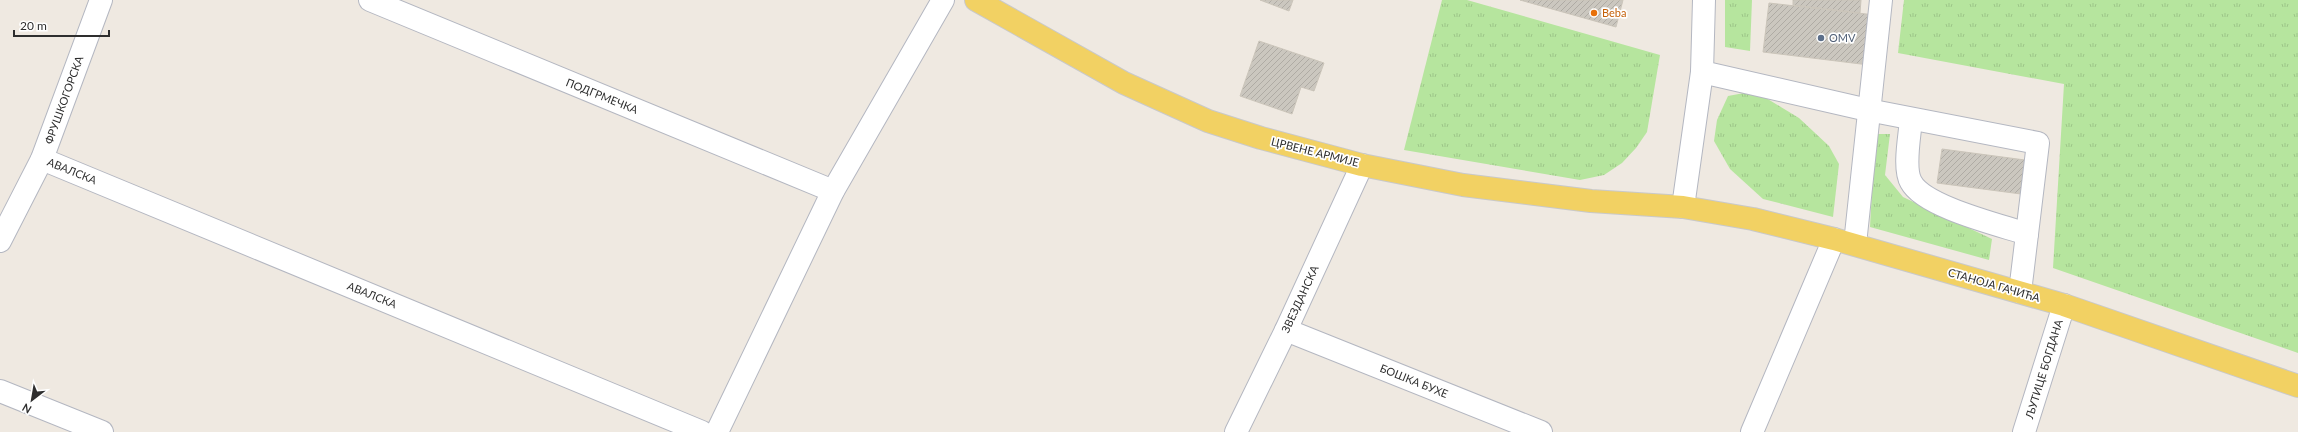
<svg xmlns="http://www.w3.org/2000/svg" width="2298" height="432" viewBox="0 0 2298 432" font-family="Lato,sans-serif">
	<defs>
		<pattern id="grass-tufts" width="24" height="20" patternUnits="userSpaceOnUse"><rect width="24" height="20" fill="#b6e59e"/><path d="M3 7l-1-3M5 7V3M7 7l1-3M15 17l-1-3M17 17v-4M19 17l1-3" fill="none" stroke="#9dc588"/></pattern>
		<pattern id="building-hatch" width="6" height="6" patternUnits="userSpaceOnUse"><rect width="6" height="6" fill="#cbc7bf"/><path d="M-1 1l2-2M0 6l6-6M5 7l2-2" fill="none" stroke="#afaba4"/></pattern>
	</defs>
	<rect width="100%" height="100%" fill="#efe9e1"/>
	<g fill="url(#grass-tufts)">
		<polygon points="1442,0 1467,0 1660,55 1647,132 1636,148 1622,163 1604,175 1580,180 1404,150"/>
		<polygon points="1725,0 1752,0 1750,51 1725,47"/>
		<polygon points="1904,0 2298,0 2298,353 2053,268 2064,84 1898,53"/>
		<polygon points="1744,93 1766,98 1799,118 1829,146 1839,164 1833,217 1763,199 1730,169 1714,141 1717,120 1728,96"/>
		<polygon points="1875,134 1890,134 1885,175 1903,197 1992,239 1989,260 1870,227"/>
	</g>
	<g fill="url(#building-hatch)" stroke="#cbc5ba">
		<polygon points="1260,0 1293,0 1289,11"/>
		<polygon points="1520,0 1623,0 1616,27"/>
		<polygon points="1793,0 1861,0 1860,13 1793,5"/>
		<polygon points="1769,3 1875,15 1869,65 1763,52"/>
		<polygon points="1259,41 1324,63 1314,91 1301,87 1292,114 1240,96"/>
		<polygon points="1942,149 2025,160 2021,194 1937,183"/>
	</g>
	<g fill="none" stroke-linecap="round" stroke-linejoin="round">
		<g stroke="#b4b7c1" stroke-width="24">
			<g id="minor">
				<polyline points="370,0 833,191"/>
				<polyline points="1702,72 1868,110 2038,143 2020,292"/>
				<path d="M1911,119c-1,16 -8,49 0,63 13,25 89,43 116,52"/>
				<polyline points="42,159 702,432"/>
				<polyline points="1683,207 1702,72 1704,0"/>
				<polyline points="0,241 42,159 101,0"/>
				<polyline points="1855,244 1881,0"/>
				<polyline points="1286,330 1541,432"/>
				<polyline points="0,391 102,432"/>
				<polyline points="717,432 833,191 943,0"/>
				<polyline points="1236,432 1286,330 1362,165"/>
				<polyline points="1752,432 1834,239"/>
				<polyline points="2024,432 2064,305"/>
			</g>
		</g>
		<g stroke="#c9c9c9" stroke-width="24">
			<polyline id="major" points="976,0 1124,83 1208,121 1261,138 1362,165 1463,185 1591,201 1683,207 1753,219 1834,239 2064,305 2298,386"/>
		</g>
		<use href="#minor" stroke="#fff" stroke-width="22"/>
		<use href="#major" stroke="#f2d163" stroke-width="22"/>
	</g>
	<circle fill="#e8710a" stroke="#fff" stroke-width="1.5" cx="1594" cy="13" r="4"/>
	<circle fill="#5c6f8a" stroke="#fff" stroke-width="1.5" cx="1821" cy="38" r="4"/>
	<g text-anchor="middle" stroke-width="3.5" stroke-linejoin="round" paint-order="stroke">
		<g font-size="11" fill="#c56008" stroke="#fff" text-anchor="start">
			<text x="1602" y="17">Beba</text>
		</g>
		<g font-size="11" fill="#4e5e75" stroke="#fff" text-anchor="start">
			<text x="1829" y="42">OMV</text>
		</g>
		<g font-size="11" fill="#2e2e2e" stroke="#fff">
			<text transform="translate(602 96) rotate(22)" y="4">ПОДГРМЕЧКА</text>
			<text transform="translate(64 100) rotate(-70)" y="4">ФРУШКОГОРСКА</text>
			<text transform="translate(1315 152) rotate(14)" y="4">ЦРВЕНЕ АРМИЈЕ</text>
			<text transform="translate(72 171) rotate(22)" y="4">АВАЛСКА</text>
			<text transform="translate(1994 285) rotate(16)" y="4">СТАНОЈА ГАЧИЋА</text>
			<text transform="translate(372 295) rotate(22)" y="4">АВАЛСКА</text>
			<text transform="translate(1300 299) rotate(-65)" y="4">ЗВЕЗДАНСКА</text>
			<text transform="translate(2044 369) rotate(-73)" y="4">ЉУТИЦЕ БОГДАНА</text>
			<text transform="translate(1414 381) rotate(22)" y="4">БОШКА БУХЕ</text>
		</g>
	</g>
	<g transform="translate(32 400) rotate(211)" stroke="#ffffff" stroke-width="3" paint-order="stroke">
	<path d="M0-3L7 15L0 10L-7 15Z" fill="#2e2e2e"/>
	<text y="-6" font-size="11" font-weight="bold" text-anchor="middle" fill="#2e2e2e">N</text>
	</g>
	<path d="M14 30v6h95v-6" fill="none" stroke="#2e2e2e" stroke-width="2"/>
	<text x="20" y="30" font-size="12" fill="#2e2e2e" stroke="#ffffff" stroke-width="3" paint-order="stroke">20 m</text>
</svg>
